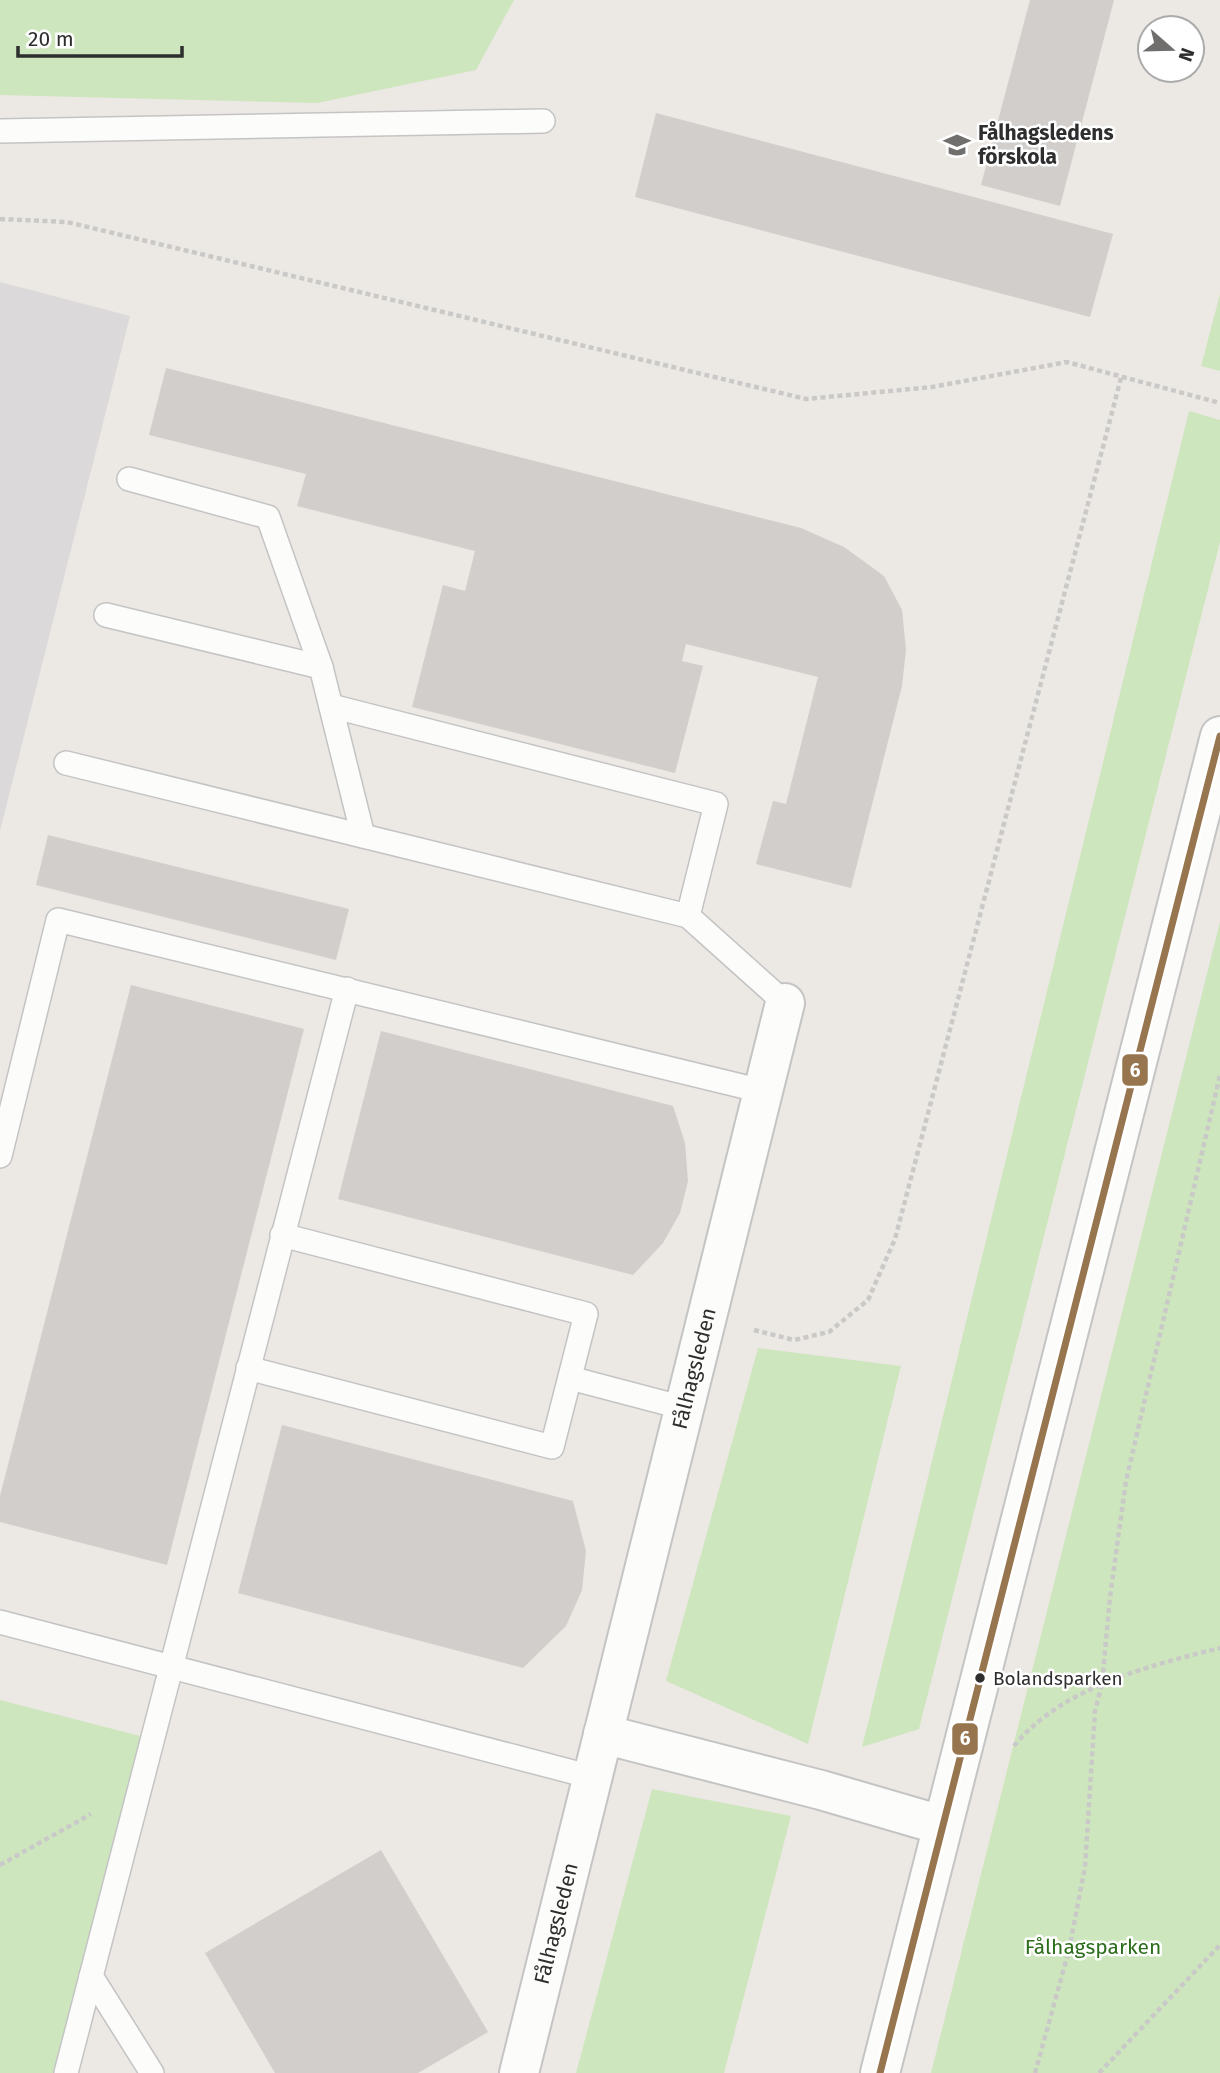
<svg xmlns="http://www.w3.org/2000/svg" width="1220" height="2073" viewBox="0 0 1220 2073" font-family="'Fira Sans',sans-serif">
	<rect width="100%" height="100%" fill="#ece8e4"/>
	<polygon fill="#dcd9db" points="0,282 130,316 0,831"/>
	<g fill="#cee6be">
		<polygon points="0,0 514,0 476,70 317,103 0,95"/>
		<polygon points="1220,294 1220,371 1201,366"/>
		<polygon points="1189,411 1220,420 1220,542 919,1729 862,1747"/>
		<polygon points="1220,922 1220,2073 931,2073"/>
		<polygon points="758,1348 901,1366 808,1744 666,1681"/>
		<polygon points="0,1700 152,1739 66,2073 0,2073"/>
		<polygon points="652,1789 791,1816 724,2073 576,2073"/>
	</g>
	<g fill="#d1cecb">
		<polygon points="1030,0 1114,0 1060,206 981,185"/>
		<polygon points="656,113 1113,234 1090,317 635,197"/>
		<polygon points="166,368 801,528 844,547 884,576 902,610 906,650 902,686 851,888 756,864 773,801 786,804 818,677 686,644 682,661 703,666 675,773 412,707 443,585 465,591 475,551 297,506 306,474 149,435"/>
		<polygon points="48,835 349,909 336,960 36,885"/>
		<polygon points="131,985 304,1029 167,1565 0,1522 0,1496"/>
		<polygon points="381,1031 673,1106 685,1143 688,1181 680,1213 663,1243 633,1275 338,1199"/>
		<polygon points="282,1425 573,1501 586,1551 582,1590 566,1626 523,1668 238,1593"/>
		<polygon points="381,1850 488,2032 418,2073 275,2073 205,1953"/>
	</g>
	<g fill="none" stroke-linecap="round" stroke-linejoin="round">
		<g stroke="#c5c4c5" stroke-width="26">
			<g id="lane">
				<polyline points="0,131 543,121"/>
				<polyline points="129,479 268,517 321,667"/>
				<polyline points="106,615 321,667 363,836"/>
				<polyline points="331,706 716,804 688,916"/>
				<polyline points="66,763 688,916 785,1003"/>
				<polyline points="0,1156 58,920 762,1091"/>
				<polyline points="248,1368 552,1447 586,1314 282,1235"/>
				<polyline points="570,1378 684,1408"/>
				<polyline points="0,1622 592,1777"/>
				<polyline points="91,1976 152,2073"/>
				<polyline points="66,2073 347,989"/>
			</g>
		</g>
		<g stroke="#c5c4c5" stroke-width="42">
			<g id="street">
				<polyline points="603,1734 821,1790 941,1825"/>
				<path id="s1" d="M519,2073l266,-1070"/>
			</g>
		</g>
		<g stroke="#c5c4c5" stroke-width="42">
			<polyline id="secondary" points="880,2073 1220,736"/>
		</g>
		<g stroke="#c9c9c8" stroke-width="4.5" stroke-dasharray="5 3.5" stroke-linecap="butt">
			<polyline points="0,219 67,222 806,399 932,387 1067,362 1220,403"/>
			<polyline points="754,1330 794,1340 829,1332 868,1300 895,1239 1121,378"/>
			<path d="M1014,1746c48,-59 134,-80 206,-98"/>
			<polyline points="0,1865 91,1814"/>
			<polyline points="1035,2073 1069,1950 1085,1867 1095,1711 1102,1684 1110,1597 1126,1481 1220,1075"/>
			<polyline points="1099,2073 1220,1945"/>
		</g>
		<use href="#lane" stroke="#fcfcfb" stroke-width="23"/>
		<use href="#street" stroke="#fcfcfb" stroke-width="38"/>
		<use href="#secondary" stroke="#fcfcfb" stroke-width="38"/>
		<g stroke="#fff" stroke-width="12">
			<polyline id="bus-1" points="880,2073 1220,736"/>
		</g>
		<use href="#bus-1" stroke="#97764f" stroke-width="7"/>
	</g>
	<defs>
		<g id="school-bare" transform="scale(2.1)"><path d="M0-5L7-2L0 1L-7-2ZM-4 1L0 2.5L4 1V4Q0 6-4 4Z" fill="#706f6e" stroke="#fff" stroke-width="2.5" paint-order="stroke"/></g>
	</defs>
	<g fill-rule="evenodd">
		<use href="#school-bare" x="957" y="145"/>
	</g>
	<circle fill="#2e2e2e" stroke="#fff" stroke-width="2.5" cx="980" cy="1678" r="6"/>
	<g text-anchor="middle" stroke-width="5" stroke-linejoin="round" paint-order="stroke">
		<g font-size="19" fill="#2e2e2e" stroke="#fff" text-anchor="start">
			<text x="993" y="1685">Bolandsparken</text>
		</g>
		<g font-size="21" font-weight="bold" fill="#2e2e2e" stroke="#fff" text-anchor="start">
			<text x="978" y="140">Fålhagsledens<tspan x="978" dy="24">förskola</tspan></text>
		</g>
		<g font-size="21" fill="#2e2e2e" stroke="#fff">
			<text dy="7" stroke="none"><textPath href="#s1" startOffset="726">Fålhagsleden</textPath></text>
			<text dy="7" stroke="none"><textPath href="#s1" startOffset="154">Fålhagsleden</textPath></text>
		</g>
		<g font-size="21" fill="#2c6e1b" stroke="#fff">
			<text x="1093" y="1954">Fålhagsparken</text>
		</g>
	</g>
	<g stroke="#fff" stroke-width="2.5">
		<rect x="1121" y="1053" width="28" height="34" rx="7" fill="#97764f"/>
		<rect x="951" y="1722" width="28" height="34" rx="7" fill="#97764f"/>
	</g>
	<g font-size="19" text-anchor="middle" font-weight="bold" fill="#fff">
		<text x="1135" y="1077">6</text>
		<text x="965" y="1745">6</text>
	</g>
	<g transform="translate(1171 49) rotate(110)"><circle r="33" fill="#ffffff" stroke="#ababab" stroke-width="2"/>
	<path d="M0-5L12 26L0 18L-12 26Z" fill="#706f6e"/>
	<text y="-10" font-size="19" font-weight="bold" text-anchor="middle" fill="#2e2e2e">N</text>
	</g>
	<path d="M18 46v10h164v-10" fill="none" stroke="#2e2e2e" stroke-width="3.5"/>
	<text x="28" y="46" font-size="21" fill="#2e2e2e" stroke="#ffffff" stroke-width="5" paint-order="stroke">20 m</text>
</svg>
